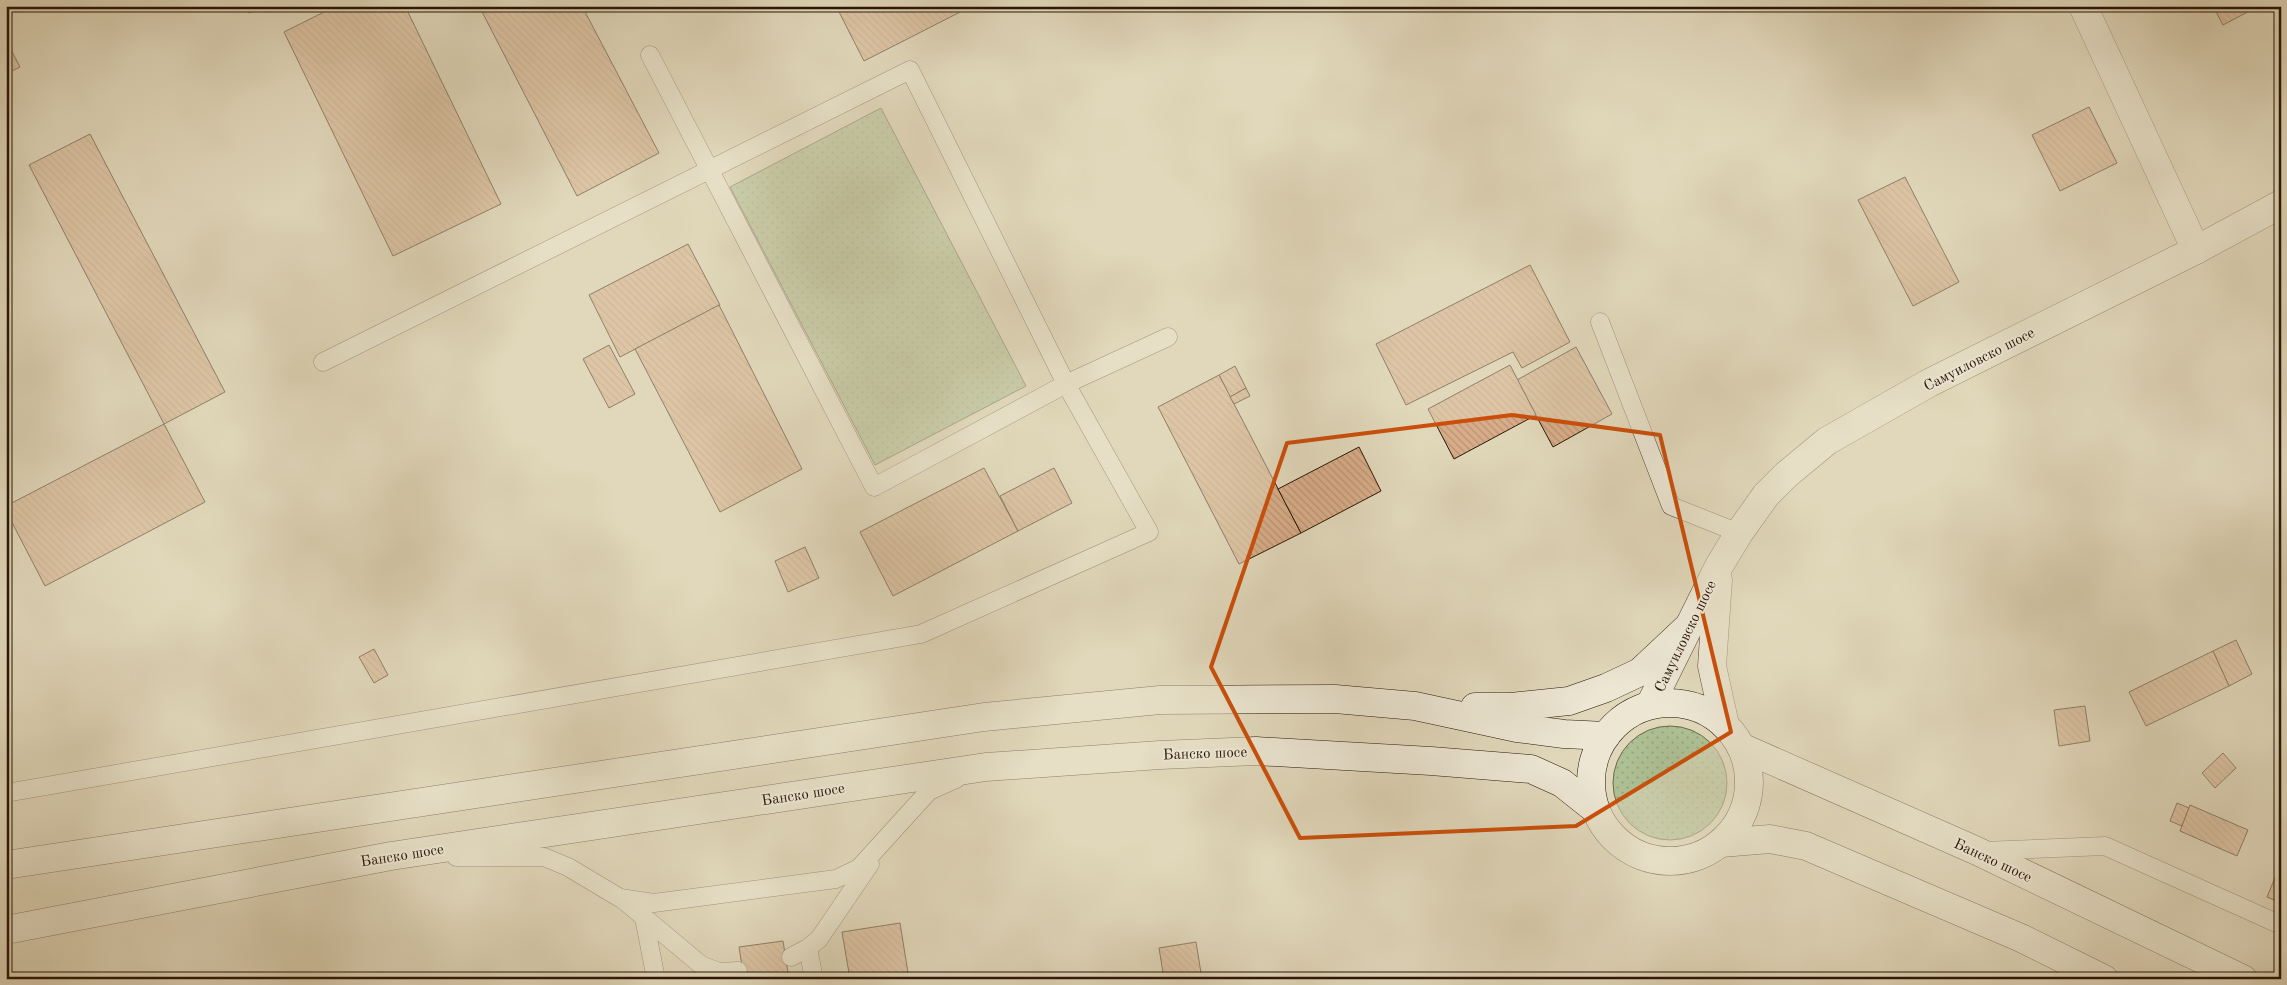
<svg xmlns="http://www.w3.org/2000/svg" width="2287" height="985" viewBox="0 0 2287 985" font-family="'Old Standard TT',serif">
	<defs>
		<pattern id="grass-dots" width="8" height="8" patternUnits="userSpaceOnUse" patternTransform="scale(1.25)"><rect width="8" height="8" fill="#adc094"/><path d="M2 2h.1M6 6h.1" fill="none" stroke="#95a47e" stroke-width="1.8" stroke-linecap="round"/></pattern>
		<pattern id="building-back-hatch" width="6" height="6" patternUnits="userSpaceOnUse" patternTransform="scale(1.25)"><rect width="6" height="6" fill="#d8ad89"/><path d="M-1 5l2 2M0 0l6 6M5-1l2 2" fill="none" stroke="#b99475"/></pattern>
	</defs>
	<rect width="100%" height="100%" fill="#e1d8bb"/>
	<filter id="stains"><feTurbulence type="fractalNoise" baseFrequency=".004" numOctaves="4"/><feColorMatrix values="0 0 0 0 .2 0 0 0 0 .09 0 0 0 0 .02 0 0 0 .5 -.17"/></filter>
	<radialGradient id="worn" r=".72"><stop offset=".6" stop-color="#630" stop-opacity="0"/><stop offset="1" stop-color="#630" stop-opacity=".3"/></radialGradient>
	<g fill="url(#grass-dots)" stroke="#6a6a4c">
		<polygon points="881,108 1026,386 875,465 730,187"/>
		<circle cx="1670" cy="783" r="57"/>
	</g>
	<g fill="url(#building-back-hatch)" stroke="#281505">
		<polygon points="246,6 263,6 263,7 249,13"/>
		<polygon points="336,6 405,6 501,204 393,256 284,32"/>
		<polygon points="479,6 582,6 659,153 577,196"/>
		<polygon points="836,6 972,6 864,61"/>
		<polygon points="2213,6 2259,6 2223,25"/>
		<polygon points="6,40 20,67 6,74"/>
		<polygon points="2089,107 2117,163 2060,191 2032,135"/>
		<polygon points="90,134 225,392 164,424 29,165"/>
		<polygon points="1905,177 1959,282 1913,306 1858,200"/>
		<polygon points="688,244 720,305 620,357 589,295"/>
		<polygon points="1530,265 1570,342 1522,368 1513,352 1406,405 1376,344"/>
		<polygon points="719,305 802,469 720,512 635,349"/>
		<polygon points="609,345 635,394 609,408 583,359"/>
		<polygon points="1576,347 1612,414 1553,447 1517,380"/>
		<polygon points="1510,365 1536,415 1454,459 1428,409"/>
		<polygon points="1235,366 1246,388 1230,397 1219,375"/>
		<polygon points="1219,375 1301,533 1239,564 1158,407"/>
		<polygon points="1246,388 1250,396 1234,404 1230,397"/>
		<polygon points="164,424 205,502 45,586 6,511 6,506"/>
		<polygon points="1359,447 1381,491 1301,533 1278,489"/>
		<polygon points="984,468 1018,531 893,596 860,532"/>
		<polygon points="1054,468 1072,503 1018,531 1000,496"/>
		<polygon points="805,547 819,578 788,592 775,561"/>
		<polygon points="2236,640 2252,674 2229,686 2213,651"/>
		<polygon points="374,649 388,675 374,683 359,657"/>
		<polygon points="2213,651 2229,686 2146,726 2129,692"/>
		<polygon points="2085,706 2090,741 2059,746 2054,710"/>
		<polygon points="2223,753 2236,768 2215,788 2202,773"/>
		<polygon points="2177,803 2189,808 2182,826 2170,821"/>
		<polygon points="2190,805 2248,830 2237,856 2180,831"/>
		<polygon points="2281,863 2281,903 2267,897"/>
		<polygon points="900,923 909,979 850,979 842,932"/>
		<polygon points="783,941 789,979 744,979 739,947"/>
		<polygon points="1196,942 1202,979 1164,979 1159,948"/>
	</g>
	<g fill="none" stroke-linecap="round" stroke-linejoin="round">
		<g stroke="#564632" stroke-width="19">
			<g id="service">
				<polyline points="650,55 874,487 1066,384 1168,337"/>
				<polyline points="1600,322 1671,506 1739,533"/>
				<polyline points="6,793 921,634 1149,532 1066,384 910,70 323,362"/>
				<polyline points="1983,851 2105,846 2281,925"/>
				<polyline points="456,857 544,857 568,867 620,898 654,903 836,879 859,868 929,791 956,779"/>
				<polyline points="621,898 701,965 719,972 738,971"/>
				<polyline points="644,918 656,979"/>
				<polyline points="808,948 814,979"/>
				<polyline points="791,957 808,948 819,939 870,864"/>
			</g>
		</g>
		<g stroke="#564632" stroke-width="29">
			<polyline id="minor" points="2083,6 2196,250"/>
		</g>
		<g stroke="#564632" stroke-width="29">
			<g id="tertiary">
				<polyline points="1718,580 1712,666 1725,725"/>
				<polyline points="1650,705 1719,566 1739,533 1766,495 1786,475 1827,441 1929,383 2196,250 2281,204"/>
			</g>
		</g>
		<g stroke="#281505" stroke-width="29">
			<g id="secondary">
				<circle cx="1670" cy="782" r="79"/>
				<polyline points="1475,707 1511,707 1569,701 1606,688 1640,672 1689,626"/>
				<polyline points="1741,747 1977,851 2243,979"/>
				<polyline points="1721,843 1770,839 1806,846 2021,938 2104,979"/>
				<polyline points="6,865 984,717 1160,700 1335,699 1415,706 1517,728 1564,734 1606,736"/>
				<polyline points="6,930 391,856 986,767 1160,755 1256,751 1431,761 1531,769 1562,783 1596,810"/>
			</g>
		</g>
		<use href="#service" stroke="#ece6d3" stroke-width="18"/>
		<use href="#minor" stroke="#ece6d3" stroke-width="28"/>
		<use href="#tertiary" stroke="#ece6d3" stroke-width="28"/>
		<use href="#secondary" stroke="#ece6d3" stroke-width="28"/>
	</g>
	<path d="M0 0H2287V985H0ZM1512,415l148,20 71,297 -155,94 -276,12 -89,-171 76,-224z" fill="#e1d8bb" fill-opacity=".55" fill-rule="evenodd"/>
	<path fill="none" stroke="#cb4f0b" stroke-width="4" stroke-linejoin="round" d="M1512,415l148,20 71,297 -155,94 -276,12 -89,-171 76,-224z"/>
	<g text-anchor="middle" stroke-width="4" stroke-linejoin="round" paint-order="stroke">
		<g font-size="15" fill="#281505" stroke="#ece6d3">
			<text transform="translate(1979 359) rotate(-27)" y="5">Самуиловско шосе</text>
			<text transform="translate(1685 636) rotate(-64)" y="5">Самуиловско шосе</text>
			<text transform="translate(1205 753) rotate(-2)" y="5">Банско шосе</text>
			<text transform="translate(803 794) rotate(-9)" y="5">Банско шосе</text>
			<text transform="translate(402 855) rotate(-9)" y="5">Банско шосе</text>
			<text transform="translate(1993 860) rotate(25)" y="5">Банско шосе</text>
		</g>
	</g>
	<rect width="2287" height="985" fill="none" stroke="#e1d8bb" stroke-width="25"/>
	<rect x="8" y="8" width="2272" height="970" fill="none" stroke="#281505" stroke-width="2.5"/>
	<rect x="12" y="12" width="2262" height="960" fill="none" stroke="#281505"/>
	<rect width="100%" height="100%" filter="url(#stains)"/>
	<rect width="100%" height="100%" fill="url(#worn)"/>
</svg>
